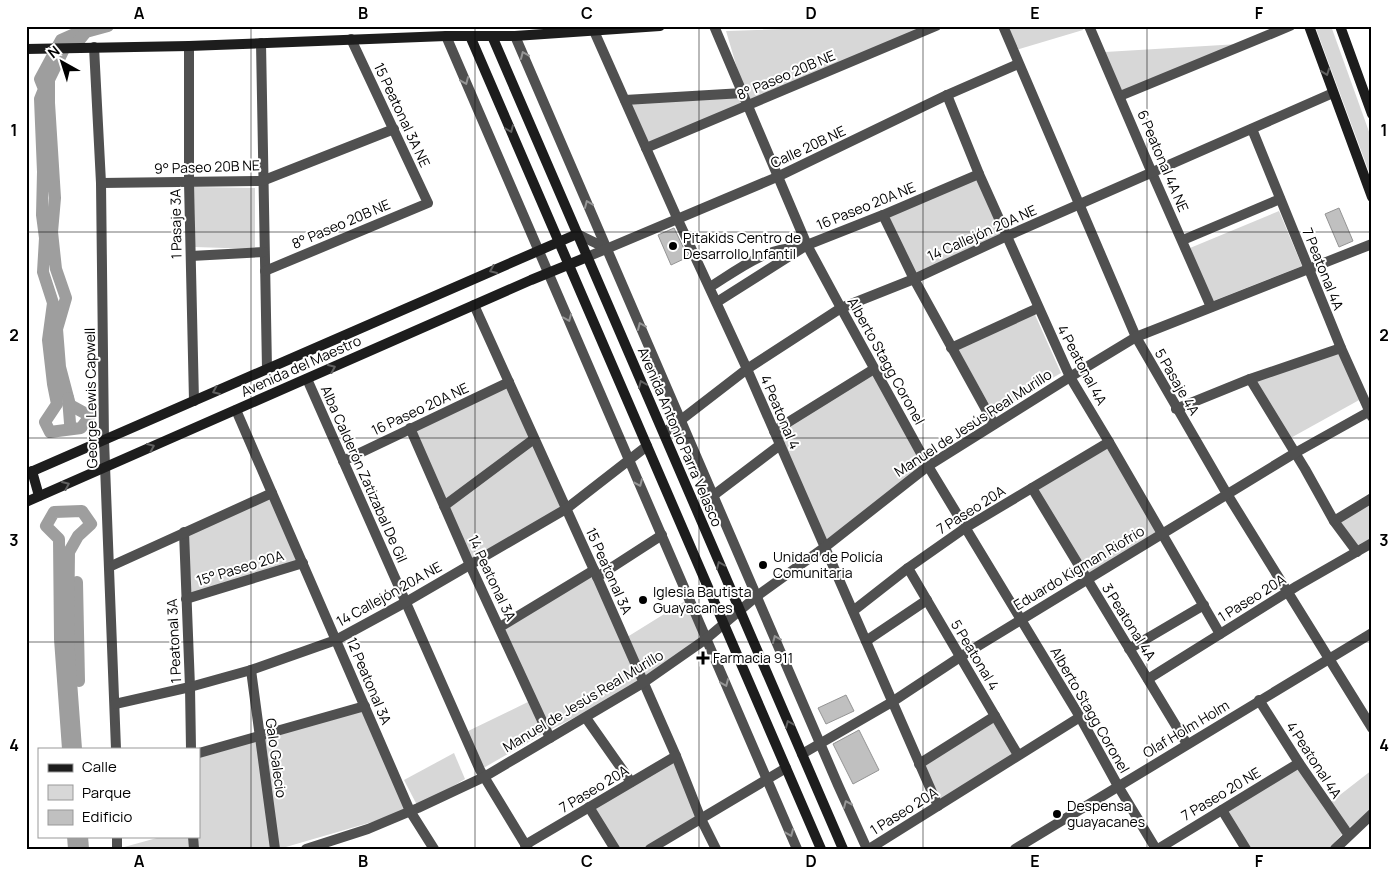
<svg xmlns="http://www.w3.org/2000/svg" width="1398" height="875" viewBox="0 0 1398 875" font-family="Manrope,sans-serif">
	<rect width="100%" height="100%" fill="#fff"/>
	<g fill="#d7d7d7">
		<polygon points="870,26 935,26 647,148 625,100 743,93 746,98 726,31"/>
		<polygon points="1008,26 1082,26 1083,30 1016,50"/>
		<polygon points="1315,26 1331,26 1372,140 1372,180"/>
		<polygon points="1239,44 1122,92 1105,52"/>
		<polygon points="979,174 1007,236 914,279 883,215"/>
		<polygon points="194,187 255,188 255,249 195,247"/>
		<polygon points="1279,211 1302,266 1213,301 1190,248"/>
		<polygon points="1032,308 1061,373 994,413 956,346"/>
		<polygon points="1340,350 1361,399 1287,440 1251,379"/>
		<polygon points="874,369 928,466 825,547 774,431"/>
		<polygon points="509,382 565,509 471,564 411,428"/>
		<polygon points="1109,442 1162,534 1087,580 1032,488"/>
		<polygon points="272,493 303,563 186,599 184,532"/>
		<polygon points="1372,499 1372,541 1356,552 1336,520"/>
		<polygon points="593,570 624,639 690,598 706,639 643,683 546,732 480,770 464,733 532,700 500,627"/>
		<polygon points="365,706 410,811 279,849 117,849 164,836 199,836 199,753"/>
		<polygon points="995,716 1018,755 938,806 919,764"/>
		<polygon points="454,753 465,779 418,807 404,780"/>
		<polygon points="676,756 701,819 650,849 615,849 589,807"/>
		<polygon points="1299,763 1327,805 1372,770 1372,809 1345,831 1328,849 1245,849 1222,810"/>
	</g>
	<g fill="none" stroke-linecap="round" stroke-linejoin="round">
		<g stroke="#9e9e9e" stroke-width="12">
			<polygon points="79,32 66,45 49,80 49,103 55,198 52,232 56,269 66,298 57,329 60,367 70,405 90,416 81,428 50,432 45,422 57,404 53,384 48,340 53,303 43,272 45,238 42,215 43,172 40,99 44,89 40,79 61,40"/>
			<polyline points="77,43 86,32 108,26"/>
			<polyline points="68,398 70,423"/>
			<polyline points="77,582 79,681"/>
			<polyline points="68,749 60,639 59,539 46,526 54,512 82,511 91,524 78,536 69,552 68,640 76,749"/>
			<polyline points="73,836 74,849"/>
			<polyline points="82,836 83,849"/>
		</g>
	</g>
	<g fill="#c0c0c0" stroke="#949494">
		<polygon points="1339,208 1353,241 1339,247 1325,214"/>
		<polygon points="674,228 688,257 671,265 658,235"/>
		<polygon points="846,695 854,711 826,724 818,708"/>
		<polygon points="859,730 879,770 853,784 833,744"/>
	</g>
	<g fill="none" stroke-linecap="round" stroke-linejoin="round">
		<g stroke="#505050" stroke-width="10">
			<polyline points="714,26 807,245 841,308 928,466 1080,717 1118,786 1156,849"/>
			<polyline points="1003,26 1136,337 1227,494 1372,728"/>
			<polyline points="1089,26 1152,173 1211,307"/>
			<polyline points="594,31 678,220 747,369 938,806"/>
			<polyline points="446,36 797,849"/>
			<polyline points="515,36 838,785 867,849"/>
			<polyline points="261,43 267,369"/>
			<polyline points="189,46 189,182 194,401"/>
			<polyline points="94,47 101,183 104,440 116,749"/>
			<polyline points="947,95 979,174 1070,377 1109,442 1220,634"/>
			<polyline points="1120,96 1290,26"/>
			<polyline points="625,100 743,93"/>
			<polyline points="1252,129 1341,348 1372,417"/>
			<polyline points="646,148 936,26"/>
			<polyline points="101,183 262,181 394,129"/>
			<polyline points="883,215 914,279 994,424"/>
			<polyline points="577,234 608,249"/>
			<polyline points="1183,240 1280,199"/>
			<polyline points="191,256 264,252"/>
			<polyline points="587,257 777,177 947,95 1018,64"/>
			<polyline points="265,271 428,203 351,39"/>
			<path d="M710,287c26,-16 57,-41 89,-39"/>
			<polyline points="717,302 807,245 883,215 979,174"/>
			<polyline points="474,305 594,570 676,756 701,819 716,849"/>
			<polyline points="951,348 1038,308"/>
			<polyline points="307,379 480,770 528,849"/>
			<polyline points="1250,379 1305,469 1334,521 1357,552"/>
			<polyline points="1176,409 1250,379 1341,348"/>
			<polyline points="236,410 410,811 434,849"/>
			<polyline points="410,428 470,565 550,738"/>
			<polyline points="774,431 874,369"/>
			<polyline points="664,433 747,369 841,308 914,279 1007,236 1333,93"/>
			<polyline points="343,461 509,382"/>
			<polyline points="1032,488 1187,744"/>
			<polyline points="714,495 780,445"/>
			<polyline points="444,506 534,439"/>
			<polyline points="1334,521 1372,498"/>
			<polyline points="184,532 190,687 191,749"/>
			<polyline points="109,567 272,493"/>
			<polyline points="908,568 1018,755"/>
			<polyline points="597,577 662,535"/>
			<polyline points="186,599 303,563"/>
			<polyline points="853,611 908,568 965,528 1109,442"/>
			<polyline points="500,627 594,570"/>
			<polyline points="866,641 927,600"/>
			<polyline points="1129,649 1204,605"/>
			<polyline points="251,670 275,849"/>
			<polyline points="1148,679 1297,586 1372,543"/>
			<polyline points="1259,700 1299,763 1348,834"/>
			<polyline points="115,704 190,687 251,670 336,640 406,602 566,509 647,446"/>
			<polyline points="586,718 631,782"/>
			<polyline points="199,753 365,706"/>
			<polyline points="802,754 892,702 960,657 1295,453 1372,410"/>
			<polyline points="919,764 995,716"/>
			<polyline points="589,807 615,849"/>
			<polyline points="1222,810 1246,849"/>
			<polyline points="117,836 117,849"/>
			<polyline points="193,836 194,849"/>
			<polyline points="525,845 676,756"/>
			<polyline points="306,849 368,829 418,808 484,777 643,683 706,639 757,596 825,547 928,466 1070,377 1136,337 1372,244"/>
			<polyline points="650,849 786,768"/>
			<polyline points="869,849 1080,717"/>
			<polyline points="1015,849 1372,633"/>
			<polyline points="1158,849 1299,763"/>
			<polyline points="1335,849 1372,814"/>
		</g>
		<g stroke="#1d1d1d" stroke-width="10">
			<polyline points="1309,26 1372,197"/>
			<polyline points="1340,26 1372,114"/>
			<polyline points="470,36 821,849"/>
			<polyline points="492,36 843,849"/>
			<polyline points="26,49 189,46 446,36 515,36 660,26"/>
			<polyline points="32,471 39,496"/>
			<polyline points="26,474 577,234"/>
			<polyline points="26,502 531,280 587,257"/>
		</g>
	</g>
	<defs><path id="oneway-chevron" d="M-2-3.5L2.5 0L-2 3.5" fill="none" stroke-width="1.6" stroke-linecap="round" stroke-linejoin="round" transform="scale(1.25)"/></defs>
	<g stroke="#969696">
		<use href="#oneway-chevron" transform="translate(524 55) rotate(-113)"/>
		<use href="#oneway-chevron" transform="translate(465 81) rotate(67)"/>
		<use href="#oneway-chevron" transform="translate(588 204) rotate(-113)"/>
		<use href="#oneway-chevron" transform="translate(568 318) rotate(67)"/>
		<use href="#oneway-chevron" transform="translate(641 326) rotate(-113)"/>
		<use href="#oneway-chevron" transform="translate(639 483) rotate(66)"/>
		<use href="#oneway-chevron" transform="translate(776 639) rotate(-113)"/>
		<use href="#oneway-chevron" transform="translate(725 683) rotate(67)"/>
		<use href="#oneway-chevron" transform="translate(847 804) rotate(-114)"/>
		<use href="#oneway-chevron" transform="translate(790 833) rotate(67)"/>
	</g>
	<g stroke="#616161">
		<use href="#oneway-chevron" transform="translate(1326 72) rotate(70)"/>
		<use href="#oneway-chevron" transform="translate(510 129) rotate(67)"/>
		<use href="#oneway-chevron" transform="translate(493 270) rotate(156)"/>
		<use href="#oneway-chevron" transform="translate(332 368) rotate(-24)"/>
		<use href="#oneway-chevron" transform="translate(642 384) rotate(-113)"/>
		<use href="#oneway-chevron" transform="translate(216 391) rotate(156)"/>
		<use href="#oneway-chevron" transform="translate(151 447) rotate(-24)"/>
		<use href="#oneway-chevron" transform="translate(66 485) rotate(-24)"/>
		<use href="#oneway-chevron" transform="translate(720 565) rotate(-113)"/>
		<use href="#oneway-chevron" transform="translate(789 724) rotate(-113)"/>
	</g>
	<path fill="none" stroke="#000" stroke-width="1" stroke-opacity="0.55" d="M251,26v823M475,26v823M699,26v823M923,26v823M1147,26v823M26,232h1346M26,438h1346M26,642h1346"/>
	<g fill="#000" stroke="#fff" stroke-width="2">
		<circle cx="673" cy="246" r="5"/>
		<circle cx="763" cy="565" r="5"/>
		<circle cx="643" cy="600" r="5"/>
		<path d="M700.5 650.5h5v5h5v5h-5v5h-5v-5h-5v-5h5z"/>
		<circle cx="1057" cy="814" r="5"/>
	</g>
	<g text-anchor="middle" stroke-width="4" stroke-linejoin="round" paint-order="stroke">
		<g font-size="14" fill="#000" stroke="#fff">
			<text transform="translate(786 75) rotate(-23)" y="5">8° Paseo 20B NE</text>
			<text transform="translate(402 115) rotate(65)" y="5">15 Peatonal 3A NE</text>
			<text transform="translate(808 147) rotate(-25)" y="5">Calle 20B NE</text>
			<text transform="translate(1163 161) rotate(67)" y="5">6 Peatonal 4A NE</text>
			<text transform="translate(207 167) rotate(-2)" y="5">9° Paseo 20B NE</text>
			<text transform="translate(866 206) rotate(-22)" y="5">16 Paseo 20A NE</text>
			<text transform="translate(176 224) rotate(-91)" y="5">1 Pasaje 3A</text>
			<text transform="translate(341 224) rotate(-23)" y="5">8° Paseo 20B NE</text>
			<text transform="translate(982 233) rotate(-24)" y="5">14 Callejón 20A NE</text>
			<text transform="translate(1323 269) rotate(68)" y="5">7 Peatonal 4A</text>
			<text transform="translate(886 361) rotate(61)" y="5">Alberto Stagg Coronel</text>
			<text transform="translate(1082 365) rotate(62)" y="5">4 Peatonal 4A</text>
			<text transform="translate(301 366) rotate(-24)" y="5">Avenida del Maestro</text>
			<text transform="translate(1177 382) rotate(60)" y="5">5 Pasaje 4A</text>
			<text transform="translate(91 398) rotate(-91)" y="5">George Lewis Capwell</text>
			<text transform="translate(420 409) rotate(-25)" y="5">16 Paseo 20A NE</text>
			<text transform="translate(780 412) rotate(67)" y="5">4 Peatonal 4</text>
			<text transform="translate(973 423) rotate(-33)" y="5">Manuel de Jesús Real Murillo</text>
			<text transform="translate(680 437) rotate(67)" y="5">Avenida Antonio Parra Velasco</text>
			<text transform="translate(364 474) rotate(66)" y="5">Alba Calderón Zatizabal De Gil</text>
			<text transform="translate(971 510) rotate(-32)" y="5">7 Paseo 20A</text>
			<text transform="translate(240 568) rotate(-17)" y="5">15° Paseo 20A</text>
			<text transform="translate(1079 568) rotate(-31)" y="5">Eduardo Kigman Riofrio</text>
			<text transform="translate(609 571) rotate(66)" y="5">15 Peatonal 3A</text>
			<text transform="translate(492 578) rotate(65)" y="5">14 Peatonal 3A</text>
			<text transform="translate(389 594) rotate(-29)" y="5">14 Callejón 20A NE</text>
			<text transform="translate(1252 598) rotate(-32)" y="5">1 Paseo 20A</text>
			<text transform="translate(1129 622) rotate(58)" y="5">3 Peatonal 4A</text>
			<text transform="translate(174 641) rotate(-93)" y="5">1 Peatonal 3A</text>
			<text transform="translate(975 655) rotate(59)" y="5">5 Peatonal 4</text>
			<text transform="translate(369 681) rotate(67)" y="5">12 Peatonal 3A</text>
			<text transform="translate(583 701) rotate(-31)" y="5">Manuel de Jesús Real Murillo</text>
			<text transform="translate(1090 710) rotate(60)" y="5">Alberto Stagg Coronel</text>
			<text transform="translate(1186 729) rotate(-31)" y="5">Olaf Holm Holm</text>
			<text transform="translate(276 758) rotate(82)" y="5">Galo Galecio</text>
			<text transform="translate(1314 760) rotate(57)" y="5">4 Peatonal 4A</text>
			<text transform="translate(594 789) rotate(-31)" y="5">7 Paseo 20A</text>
			<text transform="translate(1221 794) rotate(-31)" y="5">7 Paseo 20 NE</text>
			<text transform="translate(904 811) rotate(-32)" y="5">1 Paseo 20A</text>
		</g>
		<g font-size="14" fill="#000" stroke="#fff" text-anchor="start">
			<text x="683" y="243">Pitakids Centro de<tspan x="683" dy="16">Desarrollo Infantil</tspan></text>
			<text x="773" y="562">Unidad de Policía<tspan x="773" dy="16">Comunitaria</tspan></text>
			<text x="653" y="597">Iglesia Bautista<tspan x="653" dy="16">Guayacanes</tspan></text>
			<text x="713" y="663">Farmacia 911</text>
			<text x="1067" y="811">Despensa<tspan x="1067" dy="16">guayacanes</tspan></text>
		</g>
	</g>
	<rect width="1398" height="875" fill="none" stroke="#ffffff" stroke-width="55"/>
	<rect x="38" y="748" width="162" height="90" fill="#ffffff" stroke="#999999"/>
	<rect x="48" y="764" width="25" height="8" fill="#1d1d1d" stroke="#999999"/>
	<text x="82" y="772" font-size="15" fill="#000000">Calle</text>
	<rect x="48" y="785" width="25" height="15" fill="#d7d7d7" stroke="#999999"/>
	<text x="82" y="798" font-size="15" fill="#000000">Parque</text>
	<rect x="48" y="810" width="25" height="15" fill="#c0c0c0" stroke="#999999"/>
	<text x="82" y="822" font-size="15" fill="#000000">Edificio</text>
	<g transform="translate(62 62) rotate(321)" stroke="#ffffff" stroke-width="4" paint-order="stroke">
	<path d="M0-4L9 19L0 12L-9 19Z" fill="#000000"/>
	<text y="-8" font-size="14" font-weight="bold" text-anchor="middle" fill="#000000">N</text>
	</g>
	<rect x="28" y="28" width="1342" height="820" fill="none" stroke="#000" stroke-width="2"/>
	<g font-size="16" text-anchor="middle" font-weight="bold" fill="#000">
		<text x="139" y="19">A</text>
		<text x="363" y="19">B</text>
		<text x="587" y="19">C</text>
		<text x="811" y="19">D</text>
		<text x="1035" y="19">E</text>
		<text x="1259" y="19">F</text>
		<text x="14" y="136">1</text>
		<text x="1384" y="136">1</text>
		<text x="14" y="341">2</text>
		<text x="1384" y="341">2</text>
		<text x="14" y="546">3</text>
		<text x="1384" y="546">3</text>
		<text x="14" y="751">4</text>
		<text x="1384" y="751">4</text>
		<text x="139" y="867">A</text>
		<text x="363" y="867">B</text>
		<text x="587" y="867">C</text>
		<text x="811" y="867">D</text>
		<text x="1035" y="867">E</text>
		<text x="1259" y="867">F</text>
	</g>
</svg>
